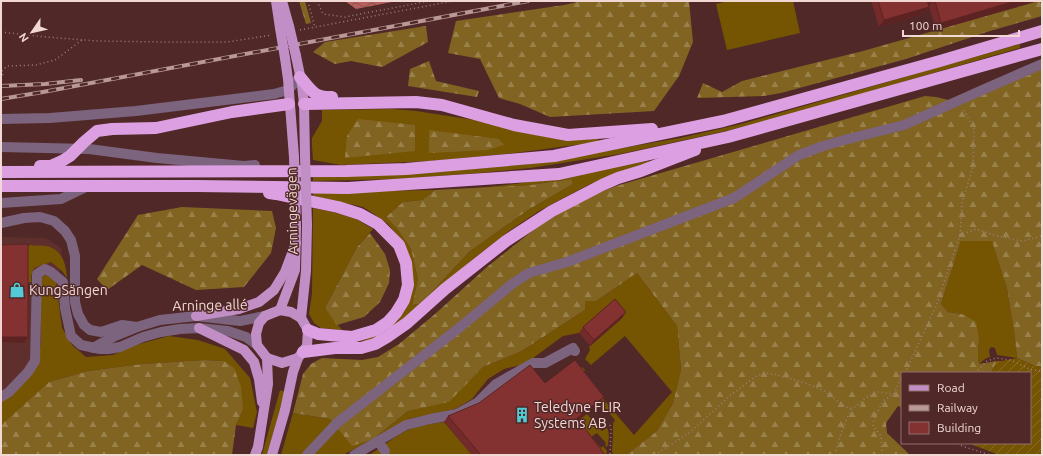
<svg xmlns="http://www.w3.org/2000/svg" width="1043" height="456" viewBox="0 0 1043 456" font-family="Ubuntu,sans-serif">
	<defs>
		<pattern id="forest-firs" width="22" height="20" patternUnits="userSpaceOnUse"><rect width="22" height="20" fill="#816422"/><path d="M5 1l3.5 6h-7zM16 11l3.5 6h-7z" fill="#99814c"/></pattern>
		<pattern id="garden-furrows" width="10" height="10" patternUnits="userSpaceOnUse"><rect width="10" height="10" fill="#755502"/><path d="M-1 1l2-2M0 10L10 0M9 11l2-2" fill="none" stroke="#896d26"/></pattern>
		<pattern id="water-waves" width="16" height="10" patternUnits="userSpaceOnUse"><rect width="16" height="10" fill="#b65f5c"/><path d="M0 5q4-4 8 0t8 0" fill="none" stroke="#8a5351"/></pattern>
	</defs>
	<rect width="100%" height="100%" fill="#502827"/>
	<polygon fill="#5e2f2c" points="1,237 46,238 62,249 49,382 1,425"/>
	<g fill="#755502">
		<polygon points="729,1 793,1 800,33 727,50 716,4"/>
		<polygon points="1020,44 1020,48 785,116 726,131 620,154 530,168 479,173 398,179 313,181 313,176 396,174 472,169 529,164 628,147 680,138 741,124"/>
		<polygon points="392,109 416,111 597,139 600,141 597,142 515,153 431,161 341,165 313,160 312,146 312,138 322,121 322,110"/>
		<polygon points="648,161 649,163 604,178 586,186 539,211 509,231 473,259 438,290 418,310 378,338 360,342 378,334 398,321 408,304 400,239 388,224 374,214 363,207 313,196 314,192 435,190 422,200 403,202 386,217 398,230 411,249 418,279 412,305 419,304 430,294 469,252 528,210 573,184 570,179 530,185 479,188 522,183"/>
		<polygon points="313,208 333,212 356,219 373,229 357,247 325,308 342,330 321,328 314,323 309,314 312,294"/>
		<polygon points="992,240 1007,289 1014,331 1017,358 997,355 995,348 991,347 989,350 990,357 985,359 979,364 978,357 979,339 962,314 948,312 941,304 961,241"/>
		<path d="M30,245c5,1 11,0 16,1 16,3 20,17 21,32l-5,-7 -11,-9 -17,6 -3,8v6l-7,1v-33z"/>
		<polygon points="637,273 677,326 681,370 673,403 657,431 626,455 613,455 612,451 613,435 613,424 615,420 575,372 582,367 585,370 582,374 634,435 672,392 625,336 591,365 585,359 590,350 589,347 622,318 611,305 579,333 563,336 525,364 504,369 488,379 472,399 455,409 409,419 373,439 343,455 310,455 336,427 373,439 408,411 449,401 483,367 520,352 585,310 586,301 596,301"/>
		<polygon points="48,275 56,282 62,328 72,345 86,357 113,355 132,346 169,336 198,340 225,349 250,378 257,412 253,428 236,425 243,410 224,361 203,360 142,364 88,371 49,382 1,425 1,401 37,366 41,343 41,279 43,276"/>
		<polygon points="280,390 285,392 267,455 262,455"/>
		<path d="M591,411l-4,3 15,17 5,-3c3,5 2,14 0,19l-2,-1 1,-3 -9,-10 -6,4 10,11 2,-2 4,5 -1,4h-9l-23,-31z"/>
		<polygon points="293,413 330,419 333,423 303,455 281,455"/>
		<path d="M444,422l28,33h-103c12,-7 22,-16 35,-23 12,-7 27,-8 40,-10z"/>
	</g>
	<g fill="url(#forest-firs)">
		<polygon points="299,1 305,1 311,23 306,24"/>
		<polygon points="582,1 689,1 693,42 679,76 654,111 550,117 520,104 499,98 480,59 448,53 456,21 564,5"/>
		<polygon points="1039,1 1042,1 1042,16 990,31 906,59 781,93 764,96 697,98 703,83 722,92 742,81 863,51"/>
		<polygon points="426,26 428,42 382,67 351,61 335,64 313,52 325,42 369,35"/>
		<polygon points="429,61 436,81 479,91 477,97 408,86 410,69"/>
		<polygon points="1042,65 1042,366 1035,366 1017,358 1014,331 1007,289 992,241 961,241 941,304 948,312 962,314 976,322 979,339 978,357 979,364 997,361 991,373 902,373 902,408 898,406 886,423 887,433 910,455 626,455 657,431 673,403 681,370 677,326 637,273 596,301 586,301 585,310 520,352 483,367 449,402 408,411 373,439 352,446 330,419 293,413 303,374 311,364 322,358 362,360 378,357 399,344 435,314 487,267 536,228 583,199 616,186 925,96 936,97 961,103"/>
		<polygon points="358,119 415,125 415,151 345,158 347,136"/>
		<polygon points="429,130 499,139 504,145 488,150 429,153"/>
		<polygon points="571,179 573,184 528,210 469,252 430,294 419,304 412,305 418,279 411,249 398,230 386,217 403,202 422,200 435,190 530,185"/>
		<polygon points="182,207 272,211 276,228 271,253 244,287 196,290 142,265 107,290 97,279 138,215"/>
		<polygon points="370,233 385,254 390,270 389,283 380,302 364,317 337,325 325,308 357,247"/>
		<polygon points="203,360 224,361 234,368 241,387 243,410 236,425 232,455 1,455 1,425 49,382 88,371 142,364"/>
	</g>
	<polygon fill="url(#garden-furrows)" points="1017,358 1035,366 1042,366 1042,455 999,455 968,443 1030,443 1030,373 991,373 997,361 1002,361"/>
	<polygon fill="url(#water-waves)" points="345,1 397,1 356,9"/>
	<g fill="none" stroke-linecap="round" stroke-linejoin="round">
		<g stroke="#9f7e7c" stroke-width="1.5" stroke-dasharray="1 3" stroke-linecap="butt">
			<polyline points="308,1 315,28"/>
			<polyline points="317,1 323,14 345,17 429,1"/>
			<polyline points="300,30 453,1"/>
			<polyline points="1,32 46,37 97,41 166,42 227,42 272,35"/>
			<polyline points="1,77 3,77 2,71 7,66 36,65 55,60 82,40"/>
			<polyline points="960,235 962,203 973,167 974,129 963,108"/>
			<polyline points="905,373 936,306 960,235 976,229 997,236 1022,241 1042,236"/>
			<polyline points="975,373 987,361 996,358 1011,360 1031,370 1042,371"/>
			<polyline points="610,425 611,429 610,455"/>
			<polyline points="958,443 962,446 990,455"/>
			<polyline points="655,455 689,433 731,395 755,377 763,373 774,374 805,383 823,390 845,407 851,408 855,407 867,397 878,392 894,394 902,396"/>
			<polyline points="835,455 839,439 851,408"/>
			<polyline points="882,455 881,436 873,426 874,419 883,401 894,394 898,384 902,377"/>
		</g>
		<g stroke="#7c637e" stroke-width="10">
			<polyline points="1,119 50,118 136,111 274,94 288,90 300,77"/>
			<polyline points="1,147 89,149 157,158 244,166 255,165"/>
			<polyline points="1,203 61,199 88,186"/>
			<polyline points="1,223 24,218 40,217 54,221 65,231 71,240 75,256 75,302 78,314 84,325 90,330 101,332 122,325 137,327"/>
			<polyline points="93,348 115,336 137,327 160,320 196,316 240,321 265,316"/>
			<polyline points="1,397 9,392 28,372 35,361 37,274 45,269 51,272 63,282 65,308 71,336 81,345 100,349 109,349 120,347 143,337 161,332 180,329 199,328 228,331 246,337 257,345"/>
			<polyline points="378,441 385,451"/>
			<polyline points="307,455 337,423 459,328 512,284 529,273 567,262 734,198 799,155 823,146 848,139 904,125 980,91 1042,64"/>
			<polyline points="354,455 406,425 430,419 457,414 477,403 496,384 533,363 545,363 573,348 575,351"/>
		</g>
		<g stroke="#c18fc6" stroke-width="10">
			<polyline points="276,1 280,28"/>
			<polyline points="282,1 289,26"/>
			<polyline points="296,56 302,85 304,104 305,156"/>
			<polyline points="285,58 288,79 294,157"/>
			<polyline points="280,310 295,270 296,227"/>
			<polyline points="196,316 239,309 259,302 274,290 285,272 296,243"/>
			<polyline points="301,318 306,271 307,225"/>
			<polyline points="199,328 244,350 254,362 259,379 262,402"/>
			<polyline points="267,358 282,363 298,358"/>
			<polyline points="255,455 258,447 268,384 267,358 257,345 256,334 259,323 265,316 280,310 291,312 301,318 308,330 307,346 298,358 293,372 285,410 272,455"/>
		</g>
		<g stroke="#dca0e2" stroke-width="12">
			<path d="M300,77c11,13 14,21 32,20"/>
			<polyline points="304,104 416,102 442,105 514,125 568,135 652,129"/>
			<polyline points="40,166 51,166 62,161 70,156 84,142 97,131 112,129 156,128 232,112 289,104"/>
			<polyline points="1,172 346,171 406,169 554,156 723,121 940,61 1042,31"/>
			<polyline points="1,186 196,186 348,188 559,174 728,137 1042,49"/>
			<polyline points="269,193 276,194 338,207 360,214 378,224 399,245 406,263 408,285 404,300 396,313 388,322 376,330 352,337 318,334 308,330"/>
			<polyline points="303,352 335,348 361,348 375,344 387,337 407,323 445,289 506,241 552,211 602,185 618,178 641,171 695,150"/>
		</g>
		<g stroke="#b89997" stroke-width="4">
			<g id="rail">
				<polyline points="1,86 45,84 81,80"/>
				<polyline points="1,99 43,92 528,1"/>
			</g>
		</g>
		<use href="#rail" stroke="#502827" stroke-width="2.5" stroke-dasharray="8" stroke-linecap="butt"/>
		<g stroke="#c18fc6" stroke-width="10">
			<polyline points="289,26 296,56"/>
			<polyline points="280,28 285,58"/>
			<polyline points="305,156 307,225"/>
			<polyline points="294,157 296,227"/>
		</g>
	</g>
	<g fill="#722b2a">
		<polygon points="871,1 1036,1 936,30 929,7 924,14 879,27"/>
		<polygon points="626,312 622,318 590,346 579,333 583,327"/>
		<polygon points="545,383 604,397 600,402 578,420 605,455 472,455 444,422 448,416"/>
	</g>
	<g fill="#5c2322">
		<polygon points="927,1 932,1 929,6"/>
		<polygon points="1015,1 1036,1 936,30 941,23"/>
		<polygon points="929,7 924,14 879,27 884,20"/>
		<polygon points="626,312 622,318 590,346 594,340"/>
		<polygon points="1,337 28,337 24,343 1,342"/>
		<polygon points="604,397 600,402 573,424 577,418"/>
	</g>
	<g fill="#843231" stroke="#5c2322">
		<polygon points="878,1 927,1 929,7 884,20"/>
		<polygon points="935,1 1015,1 941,23"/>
		<polygon points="28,244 28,337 1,337 1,245"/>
		<polygon points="615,299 626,312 594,340 583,327"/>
		<polygon points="575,360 604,397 577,418 605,455 481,455 448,416 479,403 530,365 545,383"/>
	</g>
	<defs>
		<g id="shop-bare" transform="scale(1.2)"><path d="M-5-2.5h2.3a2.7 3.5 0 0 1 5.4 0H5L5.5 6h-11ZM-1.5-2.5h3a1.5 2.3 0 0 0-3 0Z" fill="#52cbd7" stroke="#502827" stroke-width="2.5" paint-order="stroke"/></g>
		<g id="building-bare" transform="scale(1.2)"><path d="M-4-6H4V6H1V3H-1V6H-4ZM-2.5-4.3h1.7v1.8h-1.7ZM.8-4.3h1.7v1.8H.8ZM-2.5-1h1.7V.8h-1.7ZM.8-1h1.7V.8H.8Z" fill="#52cbd7" stroke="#502827" stroke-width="2.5" paint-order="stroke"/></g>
	</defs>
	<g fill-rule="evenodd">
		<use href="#shop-bare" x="17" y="290"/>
		<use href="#building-bare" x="522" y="415"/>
	</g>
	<g text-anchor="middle" stroke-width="3" stroke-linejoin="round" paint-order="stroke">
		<g font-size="14" fill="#f2d8d5" stroke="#502827">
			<text transform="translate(292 211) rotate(-91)" y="5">Arningevägen</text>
			<text transform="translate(210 305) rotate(-1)" y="5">Arninge allé</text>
		</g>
		<g font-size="14" fill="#f2d8d5" stroke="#502827" text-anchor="start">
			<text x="29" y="295">KungSängen</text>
			<text x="534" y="412">Teledyne FLIR<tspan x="534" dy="16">Systems AB</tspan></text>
		</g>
	</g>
	<rect width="1043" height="456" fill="none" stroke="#f2d8d5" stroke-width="4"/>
	<rect x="901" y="372" width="130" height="72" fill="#502827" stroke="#916e6d"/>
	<rect x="909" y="385" width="20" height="6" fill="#c18fc6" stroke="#916e6d"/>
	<text x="937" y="392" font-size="12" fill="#f2d8d5">Road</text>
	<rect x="909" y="405" width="20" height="6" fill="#b89997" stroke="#916e6d"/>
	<text x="937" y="412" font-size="12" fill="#f2d8d5">Railway</text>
	<rect x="909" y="422" width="20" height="12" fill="#843231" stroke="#916e6d"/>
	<text x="937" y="432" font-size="12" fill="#f2d8d5">Building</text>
	<g transform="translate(32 32) rotate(236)" stroke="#502827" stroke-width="3" paint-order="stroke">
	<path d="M0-3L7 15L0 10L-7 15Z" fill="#f2d8d5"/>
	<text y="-6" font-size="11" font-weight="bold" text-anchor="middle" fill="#f2d8d5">N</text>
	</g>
	<path d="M903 30v6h116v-6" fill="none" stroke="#f2d8d5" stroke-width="2"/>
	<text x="909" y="30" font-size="12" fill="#f2d8d5" stroke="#502827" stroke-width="3" paint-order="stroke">100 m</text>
</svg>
